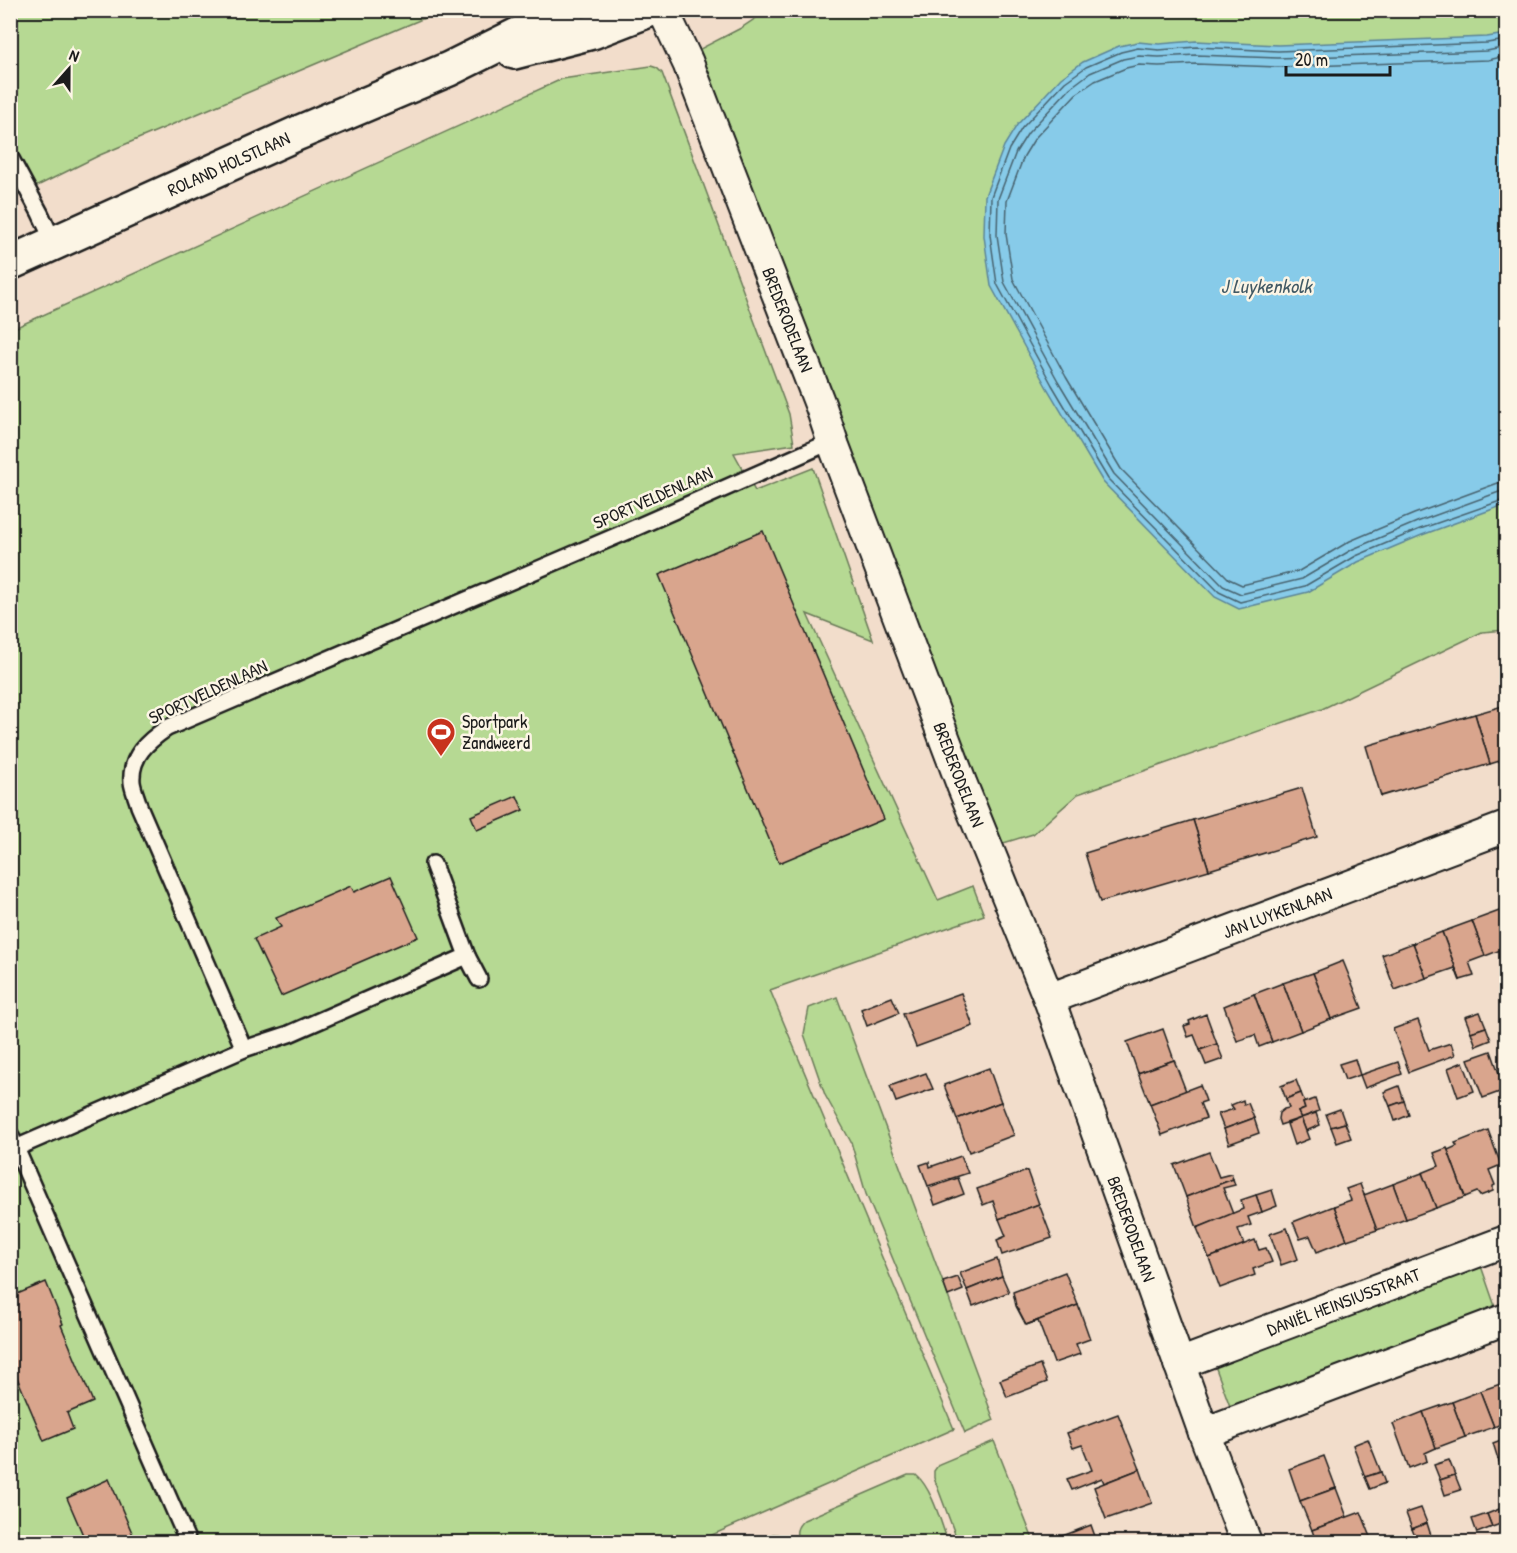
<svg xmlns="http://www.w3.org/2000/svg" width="1517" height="1553" viewBox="0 0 1517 1553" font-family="'Patrick Hand',sans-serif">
	<rect width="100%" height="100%" fill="#f2ddcb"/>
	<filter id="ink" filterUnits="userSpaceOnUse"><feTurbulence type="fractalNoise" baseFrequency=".0167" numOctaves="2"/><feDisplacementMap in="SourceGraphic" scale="12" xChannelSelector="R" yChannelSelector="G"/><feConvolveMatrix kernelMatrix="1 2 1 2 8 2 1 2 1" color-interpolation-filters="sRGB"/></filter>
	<g filter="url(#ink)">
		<g fill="#b6d993" stroke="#697a58" stroke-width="1.5">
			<polygon points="768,10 1506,11 1506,630 1482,632 1322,709 1078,794 1033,834 1000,844 738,154 700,49 741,28"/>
			<polygon points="10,11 441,11 100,155 11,199"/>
			<polygon points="651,66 657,68 662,73 789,414 794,444 734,453 755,491 813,468 873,640 807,614 938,900 973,886 984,915 770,990 954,1429 696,1542 11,1542 10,330 562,79"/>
			<polygon points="837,997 994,1420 965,1433 866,1194 851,1142 825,1095 804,1034 809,1008"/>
			<polygon points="1481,1266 1497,1312 1231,1409 1214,1363"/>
			<polygon points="994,1441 1034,1542 958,1542 934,1478 934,1471 939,1464"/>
			<path d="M908,1475h8c16,13 25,48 32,67h-149c-4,-9 -3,-15 5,-22z"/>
			<path d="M773,1534c7,0 11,2 14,8h-32z"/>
		</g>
		<polygon fill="#87cbe9" stroke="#5c8597" stroke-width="1.5" points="1506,34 1506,503 1504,505 1422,535 1358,562 1308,592 1239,609 1215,597 1103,482 1047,388 991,286 984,236 985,196 1004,146 1017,125 1061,78 1083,62 1119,46 1138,42 1159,44 1196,41 1278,45 1487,37"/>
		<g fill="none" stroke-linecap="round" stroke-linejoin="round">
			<g stroke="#47626e" stroke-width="1.5">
				<polyline points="1506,40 1487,43 1278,51 1196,47 1159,50 1138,48 1121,52 1086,67 1065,82 1022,128 1009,149 991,197 990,235 997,284 1052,385 1108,479 1219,592 1240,602 1305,586 1356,556 1420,529 1506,499"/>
				<polyline points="1506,47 1487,51 1278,58 1196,55 1159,57 1139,56 1123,59 1090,73 1070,88 1028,133 1016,152 998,199 997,235 1004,282 1058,381 1114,474 1223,586 1241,594 1302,579 1353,549 1417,522 1499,492 1506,491"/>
				<polyline points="1506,56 1488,60 1278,67 1196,64 1159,66 1139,65 1126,68 1095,81 1076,94 1035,138 1024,156 1007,201 1006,234 1013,279 1066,377 1121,469 1229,579 1242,585 1299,571 1350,541 1414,514 1498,483 1506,482"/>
			</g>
		</g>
		<g fill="#d9a58d" stroke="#1c1c1c" stroke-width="1.5">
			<polygon points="763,531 884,819 779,863 659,575"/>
			<polygon points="1506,705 1506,759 1490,764 1475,714"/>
			<polygon points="1475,714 1490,764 1381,796 1366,746"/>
			<polygon points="1302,788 1317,837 1209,870 1193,820"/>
			<polygon points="517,796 523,810 477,830 471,816"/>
			<polygon points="1193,820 1209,870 1100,902 1085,853"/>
			<polygon points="391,876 418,937 281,996 254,939 281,927 276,918 351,886 354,892"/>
			<polygon points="1506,908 1506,923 1502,910"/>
			<polygon points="1502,910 1506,923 1506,948 1485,956 1472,921"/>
			<polygon points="1472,921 1485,956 1469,962 1474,976 1460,980 1442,932"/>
			<polygon points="1442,932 1460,980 1460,981 1455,968 1426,978 1413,943"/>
			<polygon points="1413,943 1426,978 1395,990 1382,955"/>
			<polygon points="1343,961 1362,1008 1331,1019 1313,973"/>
			<polygon points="1313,973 1331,1019 1301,1031 1283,983"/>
			<polygon points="1283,983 1301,1031 1272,1042 1254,994"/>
			<polygon points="961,993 973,1026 916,1047 903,1014"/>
			<polygon points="1254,994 1272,1042 1259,1047 1255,1035 1237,1041 1224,1006"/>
			<polygon points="892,997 899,1013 867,1026 861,1009"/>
			<polygon points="1480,1012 1486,1027 1471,1032 1465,1017"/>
			<polygon points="1206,1014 1217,1044 1200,1050 1194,1035 1188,1037 1184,1026 1190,1024 1189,1021"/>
			<polygon points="1418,1020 1429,1050 1451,1043 1455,1055 1409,1072 1393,1029"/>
			<polygon points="1486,1027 1491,1040 1476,1046 1471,1032"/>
			<polygon points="1163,1029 1174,1060 1138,1073 1127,1042"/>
			<polygon points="1217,1044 1223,1059 1206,1065 1200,1050"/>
			<polygon points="1491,1051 1505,1090 1483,1098 1468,1059"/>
			<polygon points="1355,1059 1360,1075 1345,1080 1339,1064"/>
			<polygon points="1174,1060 1186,1091 1150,1104 1138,1073"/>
			<polygon points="1398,1062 1402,1074 1365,1088 1360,1075"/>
			<polygon points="1463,1062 1474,1091 1458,1097 1448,1068"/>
			<polygon points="989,1068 1001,1102 957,1119 944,1085"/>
			<polygon points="926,1073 933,1089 896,1102 890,1086"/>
			<polygon points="1296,1080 1301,1093 1286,1099 1281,1086"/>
			<polygon points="1200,1085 1206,1101 1200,1103 1206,1118 1162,1135 1150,1104"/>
			<polygon points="1399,1086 1404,1101 1390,1106 1384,1092"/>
			<polygon points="1301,1093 1305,1103 1303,1103 1305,1109 1298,1112 1301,1118 1280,1125 1278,1119 1279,1113 1284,1109 1289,1108 1286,1099"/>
			<polygon points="1315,1099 1319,1111 1301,1118 1298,1112 1305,1109 1303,1103"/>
			<polygon points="1243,1100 1244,1105 1248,1103 1254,1118 1224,1129 1218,1114 1234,1109 1231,1105"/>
			<polygon points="1404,1101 1409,1115 1395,1121 1390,1106"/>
			<polygon points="1001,1102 1014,1135 969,1152 957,1119"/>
			<polygon points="1340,1109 1345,1123 1331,1127 1326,1114"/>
			<polygon points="1316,1113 1320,1125 1306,1131 1301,1118"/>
			<polygon points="1254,1118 1259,1133 1229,1144 1224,1129"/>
			<polygon points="1301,1118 1309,1139 1294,1145 1287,1124"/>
			<polygon points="1345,1123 1351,1138 1337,1143 1331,1127"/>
			<polygon points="1488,1130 1501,1165 1489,1170 1495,1185 1493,1186 1493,1191 1480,1196 1477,1192 1465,1197 1447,1148 1448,1150 1457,1146 1455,1143"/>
			<polygon points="1447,1148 1465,1197 1436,1208 1422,1173 1439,1166 1434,1153"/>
			<polygon points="1209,1152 1219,1177 1231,1174 1233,1179 1186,1197 1174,1165"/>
			<polygon points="961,1156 968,1173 928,1186 920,1165 929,1162 930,1167"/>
			<polygon points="1027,1171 1039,1204 999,1219 993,1201 983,1205 977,1189"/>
			<polygon points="1422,1173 1436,1208 1406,1219 1393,1184"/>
			<polygon points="958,1178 964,1194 935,1205 929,1188"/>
			<polygon points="1233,1179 1235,1185 1223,1188 1233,1214 1197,1228 1186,1197"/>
			<polygon points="1360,1184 1377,1230 1347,1240 1334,1206 1351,1200 1346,1189"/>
			<polygon points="1393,1184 1406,1219 1377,1230 1364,1195"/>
			<polygon points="1272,1190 1277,1206 1262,1212 1256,1195"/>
			<polygon points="1256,1195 1262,1212 1248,1217 1251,1225 1238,1229 1244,1245 1209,1258 1197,1228 1243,1209 1241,1200"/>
			<polygon points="1039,1204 1052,1238 1002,1255 997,1240 1006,1236 999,1219"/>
			<polygon points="1334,1206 1347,1240 1317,1252 1310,1236 1300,1239 1293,1222"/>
			<polygon points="1287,1228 1298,1259 1281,1265 1270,1234"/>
			<polygon points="1255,1240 1259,1250 1266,1248 1272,1262 1253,1269 1255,1275 1220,1288 1209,1258"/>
			<polygon points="997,1259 1002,1276 967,1290 960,1273"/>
			<polygon points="1065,1272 1078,1305 1026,1325 1016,1306 1013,1292"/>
			<polygon points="1002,1276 1009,1292 973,1306 967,1290"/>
			<polygon points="958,1277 963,1290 948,1296 943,1282"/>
			<polygon points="46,1282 63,1324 61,1325 93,1402 67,1413 73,1429 44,1441 10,1361 10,1297"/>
			<polygon points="1078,1305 1090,1339 1076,1344 1080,1354 1054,1363 1038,1321 1026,1325"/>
			<polygon points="1040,1365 1047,1382 1007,1397 1000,1380"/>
			<polygon points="1506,1382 1506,1422 1494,1427 1480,1391"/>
			<polygon points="1480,1391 1494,1427 1465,1437 1452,1402"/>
			<polygon points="1452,1402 1465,1437 1436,1448 1423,1412"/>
			<polygon points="1423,1412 1436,1448 1425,1453 1427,1461 1409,1468 1393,1424"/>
			<polygon points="1118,1414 1140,1469 1104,1483 1102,1478 1072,1490 1067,1479 1092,1470 1082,1445 1073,1448 1067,1433"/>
			<polygon points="1506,1438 1506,1456 1498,1459 1493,1443"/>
			<polygon points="1368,1439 1381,1472 1365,1477 1353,1445"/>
			<polygon points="1324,1456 1336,1488 1300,1501 1289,1469"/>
			<polygon points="1506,1456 1506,1473 1504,1474 1498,1459"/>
			<polygon points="1449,1460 1455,1475 1440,1480 1434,1465"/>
			<polygon points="1140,1469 1152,1503 1106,1519 1094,1487"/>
			<polygon points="1381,1472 1385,1483 1370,1489 1365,1477"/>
			<polygon points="1455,1475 1461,1490 1445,1495 1440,1480"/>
			<polygon points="109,1479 136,1542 86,1542 67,1498"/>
			<polygon points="1336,1488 1347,1517 1312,1530 1300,1501"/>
			<polygon points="1421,1508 1427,1523 1412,1529 1406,1513"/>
			<polygon points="1502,1508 1503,1509 1506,1508 1506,1514 1505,1514 1506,1522 1492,1527 1487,1514"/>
			<polygon points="1361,1512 1373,1542 1316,1542 1312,1530"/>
			<polygon points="1487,1514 1492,1527 1477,1533 1472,1519"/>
			<polygon points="1427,1523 1433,1542 1417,1542 1412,1529"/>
			<polygon points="1091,1525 1097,1542 1062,1542 1060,1537"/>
		</g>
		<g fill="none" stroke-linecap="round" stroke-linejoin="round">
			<g stroke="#1c1c1c" stroke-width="20">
				<g id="lane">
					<polyline points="10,157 40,213 54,243"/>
					<polyline points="467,956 479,979"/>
					<polyline points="244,1049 289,1034 467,956 433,864"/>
					<path d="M10,1134l6,14 228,-99 -105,-243c-2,-8 -6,-16 -7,-24 -2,-26 16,-41 35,-54l461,-197 204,-90"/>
					<polyline points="16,1148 188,1542"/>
				</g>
			</g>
			<g stroke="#1c1c1c" stroke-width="34">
				<g id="street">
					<path id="s1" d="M663,10l25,53 18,47 115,297 13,39 128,339 87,214 155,434 42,109"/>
					<path id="s2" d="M1049,999l457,-172"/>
					<path id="s3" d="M1179,1364l327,-123"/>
					<polyline points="1204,1433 1506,1319"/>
				</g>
			</g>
			<g stroke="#1c1c1c" stroke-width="38">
				<g id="secondary">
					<polyline points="514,52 592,32 649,10"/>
					<path id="s4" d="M10,263l288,-130 151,-64 119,-59"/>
				</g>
			</g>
			<use href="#lane" stroke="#fcf5e5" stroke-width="15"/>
			<use href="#street" stroke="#fcf5e5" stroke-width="30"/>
			<use href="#secondary" stroke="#fcf5e5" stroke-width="33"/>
		</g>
	</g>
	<defs>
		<g id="stadium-pin" transform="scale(1.5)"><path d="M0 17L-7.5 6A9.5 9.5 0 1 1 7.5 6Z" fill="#c8321e" stroke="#fcf5e5"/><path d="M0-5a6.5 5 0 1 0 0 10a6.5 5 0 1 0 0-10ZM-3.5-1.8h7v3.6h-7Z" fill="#fff"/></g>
	</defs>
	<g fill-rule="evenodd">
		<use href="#stadium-pin" x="441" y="732"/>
	</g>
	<g text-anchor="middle" stroke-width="5" stroke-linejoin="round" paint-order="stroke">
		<g font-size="18" fill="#1c1c1c" stroke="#fcf5e5">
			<text dy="6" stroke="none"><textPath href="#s4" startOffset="240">ROLAND HOLSTLAAN</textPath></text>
			<text dy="6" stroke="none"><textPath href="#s1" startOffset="334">BREDERODELAAN</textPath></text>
			<text transform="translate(653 498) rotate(-24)" y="6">SPORTVELDENLAAN</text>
			<text transform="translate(208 692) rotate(-25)" y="6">SPORTVELDENLAAN</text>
			<text dy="6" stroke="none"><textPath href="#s1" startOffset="820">BREDERODELAAN</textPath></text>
			<text dy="6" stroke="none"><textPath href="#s2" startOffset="244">JAN LUYKENLAAN</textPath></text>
			<text dy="6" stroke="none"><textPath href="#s1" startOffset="1306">BREDERODELAAN</textPath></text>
			<text dy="6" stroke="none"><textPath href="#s3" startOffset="176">DANIËL HEINSIUSSTRAAT</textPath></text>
		</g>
		<g font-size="18" fill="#1c1c1c" stroke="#fcf5e5" text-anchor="start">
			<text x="462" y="728">Sportpark<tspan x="462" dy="21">Zandweerd</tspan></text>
		</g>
		<g font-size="20" font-style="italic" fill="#415964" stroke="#fcf5e5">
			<text x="1266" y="293">J Luykenkolk</text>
		</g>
	</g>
	<rect width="1517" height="1553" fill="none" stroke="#fcf5e5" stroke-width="36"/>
	<rect x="18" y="18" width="1481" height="1517" fill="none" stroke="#1c1c1c" stroke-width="2" filter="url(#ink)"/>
	<g transform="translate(69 69) rotate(21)" stroke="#fcf5e5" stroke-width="4.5" paint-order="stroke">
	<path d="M0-4.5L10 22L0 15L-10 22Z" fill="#1c1c1c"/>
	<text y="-9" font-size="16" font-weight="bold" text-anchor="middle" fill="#1c1c1c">N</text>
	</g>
	<path d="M1286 66v9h104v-9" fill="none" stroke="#1c1c1c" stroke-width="3"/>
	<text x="1295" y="66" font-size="18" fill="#1c1c1c" stroke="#fcf5e5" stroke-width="4.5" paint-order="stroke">20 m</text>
</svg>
